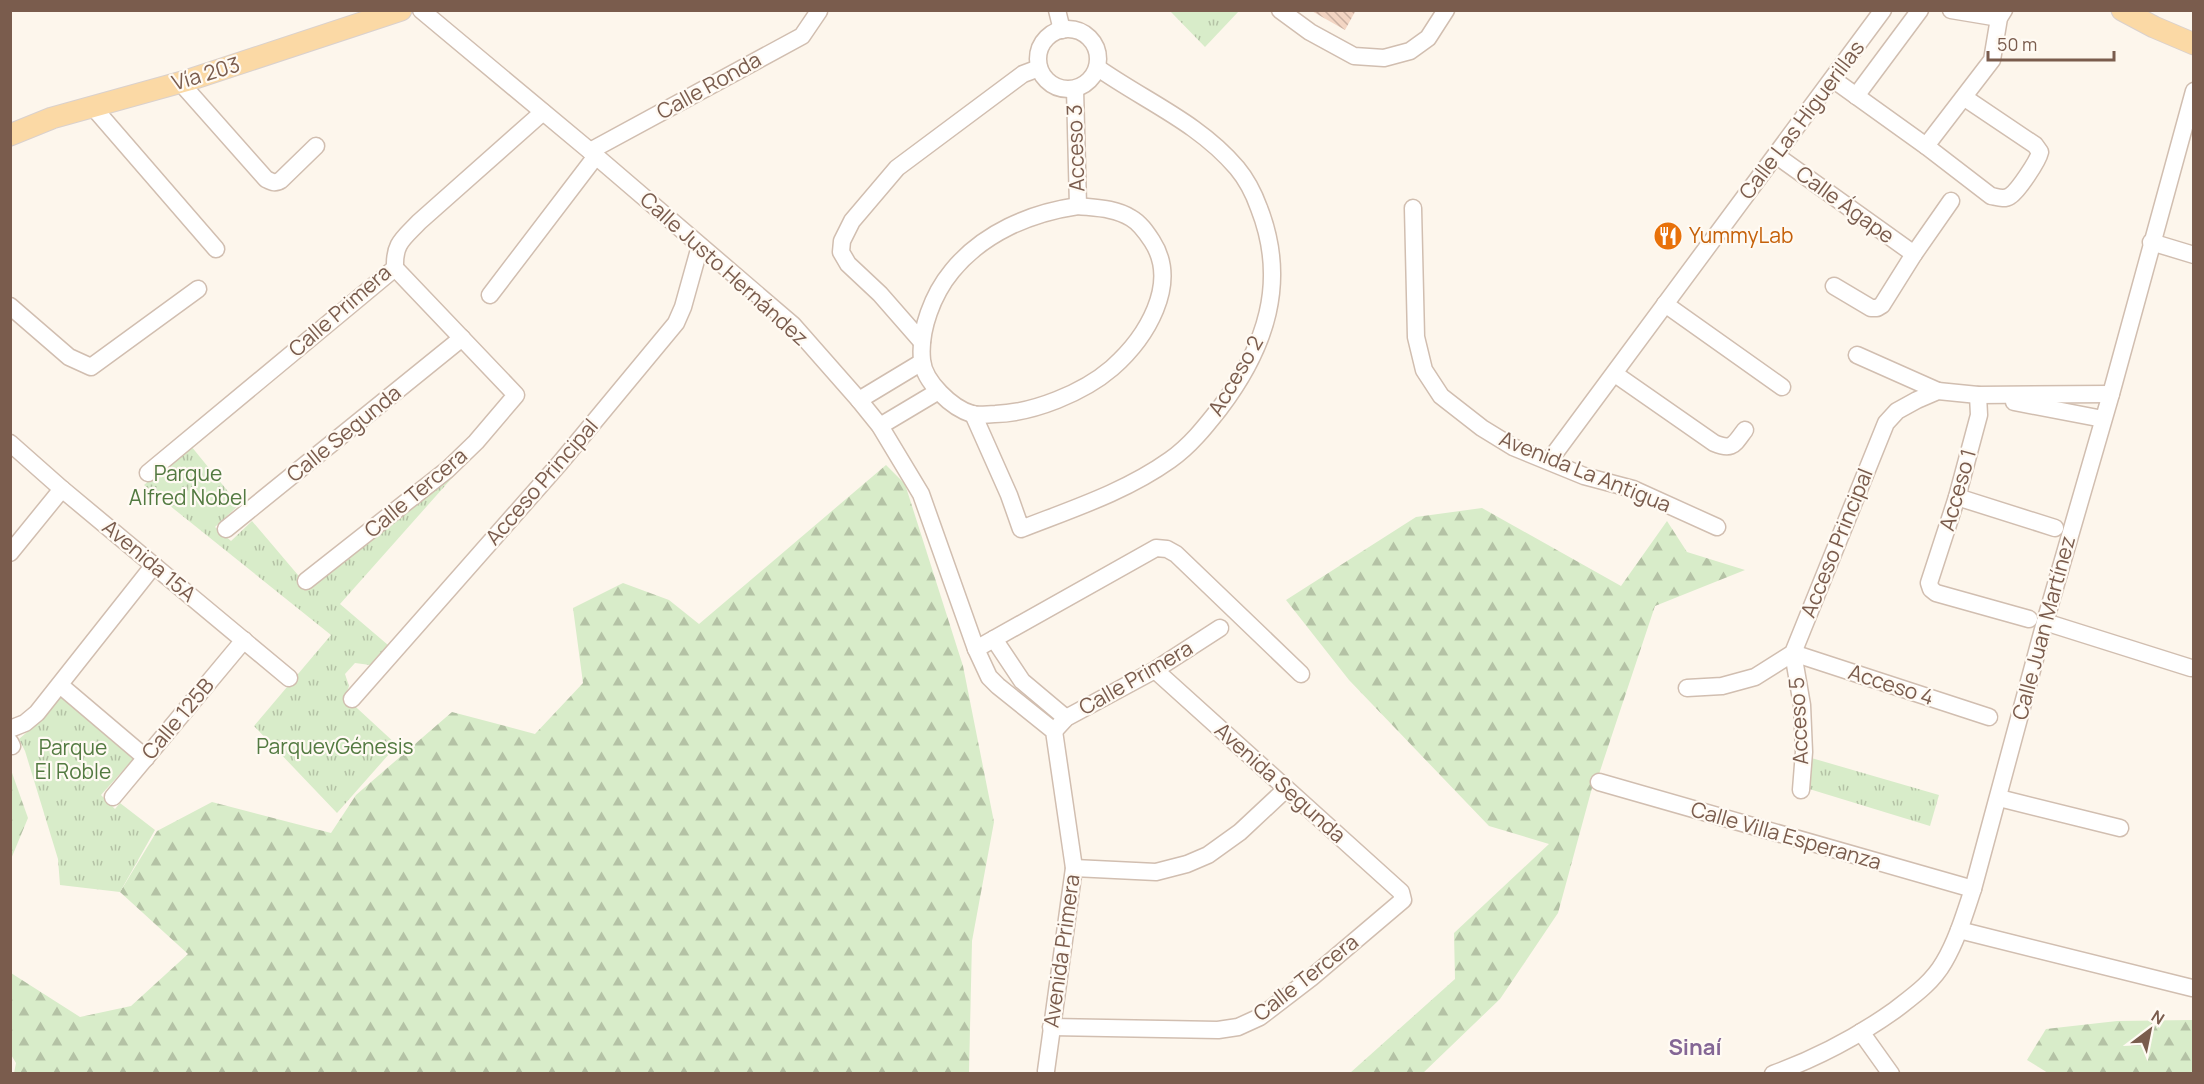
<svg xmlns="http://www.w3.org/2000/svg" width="2204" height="1084" viewBox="0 0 2204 1084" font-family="Manrope,sans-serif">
	<defs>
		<pattern id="forest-firs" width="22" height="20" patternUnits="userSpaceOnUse" patternTransform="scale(1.5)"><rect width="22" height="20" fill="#d8ecc9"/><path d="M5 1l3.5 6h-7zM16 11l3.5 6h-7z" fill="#b4c2a5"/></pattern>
		<pattern id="park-tufts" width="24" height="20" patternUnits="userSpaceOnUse" patternTransform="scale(1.5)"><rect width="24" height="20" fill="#d8ecc9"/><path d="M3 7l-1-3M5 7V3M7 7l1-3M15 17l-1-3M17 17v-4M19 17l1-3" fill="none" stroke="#b4c2a5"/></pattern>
		<pattern id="building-back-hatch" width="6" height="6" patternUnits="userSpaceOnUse" patternTransform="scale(1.5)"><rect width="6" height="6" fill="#f3d5c3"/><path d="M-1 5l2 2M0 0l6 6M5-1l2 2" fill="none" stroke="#cab0a1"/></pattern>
	</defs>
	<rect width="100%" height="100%" fill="#fdf6ec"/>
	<g fill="url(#forest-firs)">
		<polygon points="886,465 905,484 963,666 994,822 972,941 969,1073 14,1073 16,1063 10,1053 11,973 80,1017 131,1006 188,954 120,892 157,831 212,802 331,833 356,795 452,712 535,734 583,683 573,608 623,583 669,600 699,624"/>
		<polygon points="1482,508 1621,586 1667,521 1687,552 1745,570 1655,606 1599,774 1592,788 1558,913 1500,999 1423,1073 1350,1073 1455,979 1454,933 1549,844 1489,826 1349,680 1286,600 1416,517"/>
		<polygon points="11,770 28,818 11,859 10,859"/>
		<polygon points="2193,1020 2193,1073 2048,1073 2027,1060 2046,1029 2117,1021"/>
	</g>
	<g fill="url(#park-tufts)">
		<polygon points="1170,11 1239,11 1205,47"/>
		<polygon points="191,446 239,505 215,527 231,541 252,521 309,588 467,461 340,604 388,645 370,665 355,663 345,674 349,686 345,697 397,745 337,813 254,726 331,635 144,485"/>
		<polygon points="61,693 135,757 101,795 115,809 120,803 155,830 120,892 60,885 58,859 25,751 19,739 41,720"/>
		<polygon points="1808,757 1939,795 1930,826 1806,788"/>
	</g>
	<polygon fill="url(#building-back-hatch)" points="1310,10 1356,10 1345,30"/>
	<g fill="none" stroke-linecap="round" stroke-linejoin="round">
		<g stroke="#d1beb0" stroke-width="19">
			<g id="minor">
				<polyline points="421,10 590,151 793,325 859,400 880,426 921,494 976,649 989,677 998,686 1054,731 1074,868 1046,1071"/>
				<polyline points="1057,10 1062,30"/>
				<polyline points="1280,10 1310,32 1354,56 1384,58 1410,51 1428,38 1446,10"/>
				<polyline points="1951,10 1999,18"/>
				<circle cx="1068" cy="59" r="30"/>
				<polyline points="1834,80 1926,146 1992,60 1999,18 2004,10"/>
				<path d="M180,82l86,97c6,3 9,5 15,1l35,-34"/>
				<polyline points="1075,89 1078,206"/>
				<polyline points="1856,96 1920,10"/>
				<polyline points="93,107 216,249"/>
				<path d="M1926,146l65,50c6,1 13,4 19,0 8,-5 28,-35 30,-44l-5,-7 -70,-47"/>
				<polyline points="590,151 802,36 819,11"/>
				<polyline points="1777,156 1914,254"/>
				<path d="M1078,206c18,2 37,2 53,12 9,5 15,14 21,23 28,43 -6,97 -40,127 -29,25 -79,45 -117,46 -7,0 -16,2 -23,0 -20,-6 -48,-32 -50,-54 -3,-30 11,-66 30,-89 31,-38 78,-58 126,-65z"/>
				<polyline points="1413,208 1416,337 1424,370 1441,396 1482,428 1513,447 1584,476 1633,489 1717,527"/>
				<polyline points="2151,242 2194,255"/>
				<polyline points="1834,286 1871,308 1877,308 1882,305 1914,254 1951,201"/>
				<polyline points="490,295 596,156"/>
				<polyline points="1665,304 1782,387"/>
				<polyline points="10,306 69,357 91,367 198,289"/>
				<polyline points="922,342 880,294 848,264 841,252 842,241 852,221 897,168 1023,74 1039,68"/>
				<polyline points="1857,355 1938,391"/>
				<path d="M1615,374l99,69c19,8 20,1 31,-13"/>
				<polyline points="1978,395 1979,415 1957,497 1929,583 1931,589 1936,593 2029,619"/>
				<polyline points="859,400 922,362"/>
				<polyline points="2014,402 2103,419"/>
				<path d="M973,414l36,81 12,34c51,-20 104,-37 149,-69 20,-14 35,-33 50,-52 46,-61 68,-126 39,-200 -5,-14 -12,-28 -22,-40 -38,-45 -92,-67 -139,-100"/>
				<polyline points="880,426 937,392"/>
				<polyline points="10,443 62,489 289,678"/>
				<polyline points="1549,461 1883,10"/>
				<path d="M148,473l247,-205c-1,-25 8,-29 24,-46l124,-110"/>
				<polyline points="1957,497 2055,528"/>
				<polyline points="226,529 462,338"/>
				<polyline points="10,553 62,489"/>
				<polyline points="306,581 447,470 476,442 516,395 395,268"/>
				<polyline points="2045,622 2191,668"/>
				<polyline points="994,639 1022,681 1066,718"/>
				<polyline points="976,649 1156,548 1167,549 1176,554 1301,674"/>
				<polyline points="1793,653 1989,717"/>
				<polyline points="1793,653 1802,705 1804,752 1801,790"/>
				<polyline points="60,685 146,758"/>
				<polyline points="1687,688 1722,686 1755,677 1793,653 1886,423 1897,411 1917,400 1938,391 1978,395 2111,394"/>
				<polyline points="352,699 560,463 676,323 683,307 700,246"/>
				<polyline points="10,729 25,723 37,713 154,565"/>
				<polyline points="1054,731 1066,718 1155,670 1220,628"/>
				<polyline points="10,742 12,746"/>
				<polyline points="1599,782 1973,889"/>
				<polyline points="113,797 244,640"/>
				<polyline points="1999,798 2120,828"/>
				<polyline points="1074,868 1156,872 1187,864 1208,855 1240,832 1286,789"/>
				<polyline points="1959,930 2192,988"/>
				<polyline points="1051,1027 1218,1030 1238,1027 1260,1017 1311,978 1403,900 1401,892 1155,670"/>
				<polyline points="1861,1032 1891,1074"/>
				<path d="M1773,1074c44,-16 84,-37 122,-64 18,-14 37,-27 49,-48 13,-22 21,-49 29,-73l72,-267 66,-228 83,-303"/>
			</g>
		</g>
		<g stroke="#dad1cd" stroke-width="23">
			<g id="major">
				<polyline points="2122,10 2154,27 2194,44"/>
				<polyline points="10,135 52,118 189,80 401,10"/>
			</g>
		</g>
		<use href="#minor" stroke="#fff" stroke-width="16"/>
		<use href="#major" stroke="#fbd9a5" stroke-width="21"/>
	</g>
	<defs>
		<g id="restaurant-disc" transform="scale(1.5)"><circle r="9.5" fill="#e8710a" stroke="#fffaf3"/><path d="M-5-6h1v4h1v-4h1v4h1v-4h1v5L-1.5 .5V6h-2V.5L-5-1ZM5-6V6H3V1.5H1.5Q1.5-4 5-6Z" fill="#fff"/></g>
	</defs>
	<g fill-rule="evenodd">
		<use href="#restaurant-disc" x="1668" y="236"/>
	</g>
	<g text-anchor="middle" stroke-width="4.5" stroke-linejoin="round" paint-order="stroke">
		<g font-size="21" fill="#7a5c4d" stroke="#fffaf3">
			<text transform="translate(206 74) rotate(-17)" y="7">Vía 203</text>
			<text transform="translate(709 86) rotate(-29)" y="7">Calle Ronda</text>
			<text transform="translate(1802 120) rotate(-53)" y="7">Calle Las Higuerillas</text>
			<text transform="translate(1076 148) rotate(-92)" y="7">Acceso 3</text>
			<text transform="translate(1845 205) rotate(36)" y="7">Calle Ágape</text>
			<text transform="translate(724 269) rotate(42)" y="7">Calle Justo Hernández</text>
			<text transform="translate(340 311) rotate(-41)" y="7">Calle Primera</text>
			<text transform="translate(1236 376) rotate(-60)" y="7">Acceso 2</text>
			<text transform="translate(344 434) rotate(-39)" y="7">Calle Segunda</text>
			<text transform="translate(1585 472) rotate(22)" y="7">Avenida La Antigua</text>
			<text transform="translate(542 482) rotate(-49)" y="7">Acceso Principal</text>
			<text transform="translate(1958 490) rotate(-74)" y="7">Acceso 1</text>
			<text transform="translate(416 493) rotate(-40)" y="7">Calle Tercera</text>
			<text transform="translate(1837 543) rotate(-68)" y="7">Acceso Principal</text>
			<text transform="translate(149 561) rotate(40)" y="7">Avenida 15A</text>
			<text transform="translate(2044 628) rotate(-75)" y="7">Calle Juan Martínez</text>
			<text transform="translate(1136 678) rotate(-30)" y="7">Calle Primera</text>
			<text transform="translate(1891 685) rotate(18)" y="7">Acceso 4</text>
			<text transform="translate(178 719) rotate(-50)" y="7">Calle 125B</text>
			<text transform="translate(1799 721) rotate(-93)" y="7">Acceso 5</text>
			<text transform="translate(1280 783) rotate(42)" y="7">Avenida Segunda</text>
			<text transform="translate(1786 836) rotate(16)" y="7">Calle Villa Esperanza</text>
			<text transform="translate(1062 951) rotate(-82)" y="7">Avenida Primera</text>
			<text transform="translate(1306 978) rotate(-38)" y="7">Calle Tercera</text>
		</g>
		<g font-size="21" fill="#c56008" stroke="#fffaf3" text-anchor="start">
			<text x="1689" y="243">YummyLab</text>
		</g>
		<g font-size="21" fill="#537a41" stroke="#fffaf3">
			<text x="188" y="481">Parque<tspan x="188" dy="24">Alfred Nobel</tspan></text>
			<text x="335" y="754">ParquevGénesis</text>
			<text x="73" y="755">Parque<tspan x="73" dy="24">El Roble</tspan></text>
		</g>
		<g font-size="22" font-weight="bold" fill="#846695" stroke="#fffaf3">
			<text x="1695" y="1055">Sinaí</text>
		</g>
	</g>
	<rect width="2204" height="1084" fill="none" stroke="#7a5c4d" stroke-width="24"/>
	<g transform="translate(2150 1030) rotate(32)" stroke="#fffaf3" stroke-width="4.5" paint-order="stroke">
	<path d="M0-4.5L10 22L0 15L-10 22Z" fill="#7a5c4d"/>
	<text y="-9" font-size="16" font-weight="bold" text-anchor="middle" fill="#7a5c4d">N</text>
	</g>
	<path d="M1988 51v9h126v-9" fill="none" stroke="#7a5c4d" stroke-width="3"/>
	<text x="1997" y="51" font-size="18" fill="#7a5c4d" stroke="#fffaf3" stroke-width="4.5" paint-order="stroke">50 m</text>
</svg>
